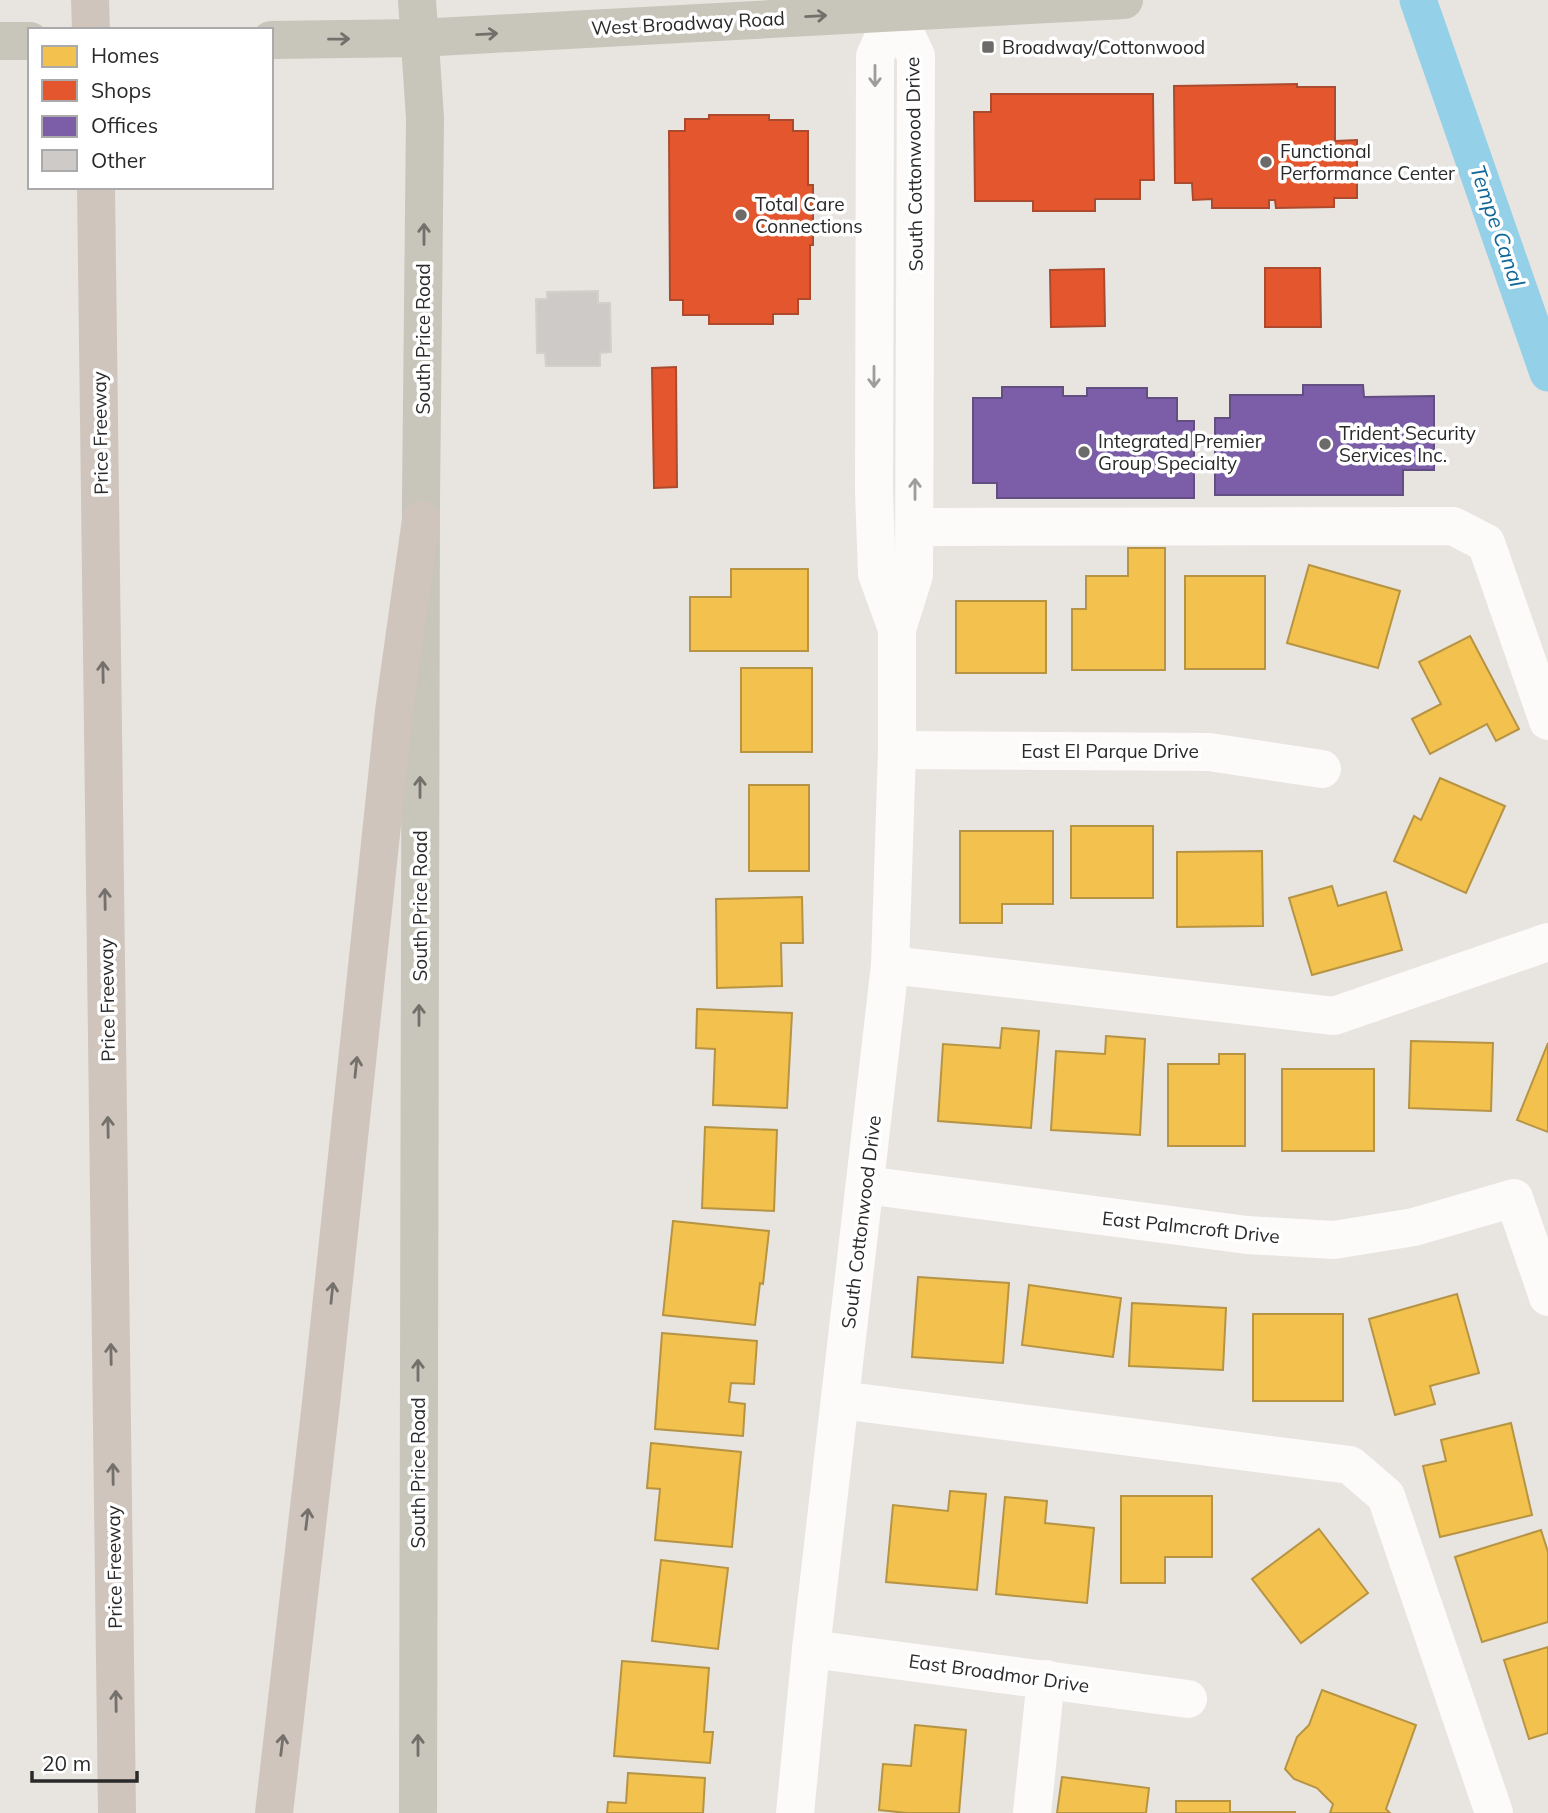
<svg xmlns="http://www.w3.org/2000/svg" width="1548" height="1813" viewBox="0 0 1548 1813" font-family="Mulish,sans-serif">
	<rect width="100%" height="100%" fill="#e8e4e0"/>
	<g fill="#f2c14e" stroke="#b69443" stroke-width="2">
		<polygon points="1128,548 1165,548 1165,670 1072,670 1072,609 1086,609 1086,576 1128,576"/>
		<polygon points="1309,565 1400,591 1378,668 1287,643"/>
		<polygon points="731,569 808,569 808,651 690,651 690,597 731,597"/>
		<rect x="1185" y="576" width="80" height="93"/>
		<rect x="956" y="601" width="90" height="72"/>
		<polygon points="1470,636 1519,729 1496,741 1487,724 1430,754 1412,719 1441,704 1419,662"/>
		<rect x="741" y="668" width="71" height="84"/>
		<polygon points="1440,778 1505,806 1466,893 1394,861 1414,816 1421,820"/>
		<rect x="749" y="785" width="60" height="86"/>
		<rect x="1071" y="826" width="82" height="72"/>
		<polygon points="960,831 1053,831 1053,904 1002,904 1002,923 960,923"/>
		<polygon points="1262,851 1263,926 1177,927 1177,852"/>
		<polygon points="1332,886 1338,906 1386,892 1402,950 1312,975 1289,898"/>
		<polygon points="802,897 803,943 781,943 782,986 717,988 716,899"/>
		<polygon points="697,1009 792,1013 787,1108 713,1105 715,1049 696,1048"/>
		<polygon points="1002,1028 1039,1031 1031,1128 938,1121 943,1044 1000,1048"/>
		<polygon points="1106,1036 1145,1039 1140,1135 1051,1130 1056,1051 1105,1054"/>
		<polygon points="1411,1041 1493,1043 1491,1111 1409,1108"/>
		<polygon points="1548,1043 1548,1132 1517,1120"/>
		<polygon points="1219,1054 1245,1054 1245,1146 1168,1146 1168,1064 1219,1064"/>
		<rect x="1282" y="1069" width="92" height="82"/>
		<polygon points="705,1127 777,1130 774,1211 702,1208"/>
		<polygon points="673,1221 769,1231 763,1284 760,1283 755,1325 663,1315"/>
		<polygon points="918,1277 1009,1283 1003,1363 912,1357"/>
		<polygon points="1029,1285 1121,1298 1113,1357 1022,1345"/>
		<polygon points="1457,1294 1479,1373 1430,1386 1435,1404 1395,1415 1369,1319"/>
		<polygon points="1132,1303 1226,1308 1223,1370 1129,1366"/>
		<rect x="1253" y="1314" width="90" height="87"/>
		<polygon points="662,1333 757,1341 754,1384 731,1383 729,1402 745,1404 743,1436 655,1429"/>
		<polygon points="1511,1423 1532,1515 1440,1537 1423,1466 1446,1461 1441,1440"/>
		<polygon points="651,1443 741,1452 732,1547 655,1540 660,1489 647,1488"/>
		<polygon points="950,1491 986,1494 977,1590 886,1582 893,1505 948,1511"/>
		<polygon points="1121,1496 1212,1496 1212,1557 1165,1557 1165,1583 1121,1583"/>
		<polygon points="1005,1497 1047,1501 1045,1523 1094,1528 1087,1603 996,1594"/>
		<polygon points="1319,1529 1368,1593 1301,1643 1252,1579"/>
		<polygon points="1541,1530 1548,1552 1548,1622 1482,1642 1455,1557"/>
		<polygon points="661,1560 728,1568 718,1649 652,1641"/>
		<polygon points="1548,1647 1548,1733 1529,1739 1504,1660"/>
		<polygon points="622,1661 709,1668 704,1732 713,1732 710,1763 614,1756"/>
		<polygon points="1322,1690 1416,1725 1386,1809 1390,1813 1330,1813 1333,1804 1317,1788 1294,1779 1285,1769 1297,1737 1309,1725"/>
		<polygon points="915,1725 966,1730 959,1813 907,1813 879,1810 883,1764 911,1766"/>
		<polygon points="628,1773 705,1778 703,1813 607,1813 608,1802 626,1803"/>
		<polygon points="1062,1777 1149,1788 1146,1813 1057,1813"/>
		<polygon points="1176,1801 1230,1801 1230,1812 1295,1812 1295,1813 1176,1813"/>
	</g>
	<g fill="#e4572e" stroke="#ac4a2d" stroke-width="2">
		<polygon points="1297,84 1297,87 1335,87 1335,141 1357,140 1357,198 1334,198 1334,207 1276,208 1275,200 1269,200 1269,208 1212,208 1212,199 1193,200 1192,183 1175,183 1174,86"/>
		<polygon points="991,94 1153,94 1154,180 1140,180 1140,199 1095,199 1095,211 1033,211 1033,201 975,201 974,112 991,112"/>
		<polygon points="709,115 769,115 769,120 793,120 793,131 808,131 808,185 813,185 813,245 810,245 810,299 798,299 798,314 773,314 773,324 709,324 709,315 683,315 683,300 670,300 669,131 685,131 685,119 709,119"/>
		<polygon points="1265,268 1320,268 1321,327 1265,327"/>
		<polygon points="1104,269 1105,326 1051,327 1050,270"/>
		<polygon points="676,367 677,487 654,488 652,368"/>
	</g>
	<g fill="#7b5ea7" stroke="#634e82" stroke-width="2">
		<polygon points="1303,385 1363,385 1364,397 1434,396 1434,470 1403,470 1403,495 1215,495 1215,418 1230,418 1230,395 1303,395"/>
		<polygon points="1002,387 1063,387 1063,396 1087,396 1087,388 1147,388 1147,398 1177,398 1177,421 1194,421 1194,498 997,498 997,483 973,483 973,398 1002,398"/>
	</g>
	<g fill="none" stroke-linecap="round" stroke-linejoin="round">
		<polyline stroke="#94d0e8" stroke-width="37" points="1418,0 1548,373"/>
	</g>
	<polygon fill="#cdcac7" stroke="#d3d0cc" stroke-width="2" points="598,291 598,303 610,303 611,352 600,353 600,366 546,366 545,353 537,353 536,299 547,299 547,292"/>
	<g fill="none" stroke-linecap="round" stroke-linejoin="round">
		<g stroke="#fcfbfa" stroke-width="38">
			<polyline points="895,12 875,56 874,492 877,574 897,629"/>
			<polyline points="915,527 1453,526 1486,543 1548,721"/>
			<polyline points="897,750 1209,752 1322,769"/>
			<polyline points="890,965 1334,1016 1548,942"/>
			<polyline points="865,1185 1247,1235 1334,1240 1414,1227 1514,1198 1548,1297"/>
			<polyline points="840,1400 1350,1465 1386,1496 1494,1813"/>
			<polyline points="811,1649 1188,1699"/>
			<polyline points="795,1813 811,1649 890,965 897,750 897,629 914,575 916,56 895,12"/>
			<polyline points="1032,1813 1046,1679"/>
		</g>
		<g stroke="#c8c5ba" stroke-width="38">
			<polyline points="417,0 425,118 421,498 418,1813"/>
			<polyline points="271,40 419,38 1124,0"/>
			<polyline points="0,41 30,41"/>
		</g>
		<g stroke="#cfc5bc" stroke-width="38">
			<polyline points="90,0 91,30"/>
			<polyline points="96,187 117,1813"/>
			<polyline points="274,1813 321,1403 394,711 421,520"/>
		</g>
	</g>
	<defs><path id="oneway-shaft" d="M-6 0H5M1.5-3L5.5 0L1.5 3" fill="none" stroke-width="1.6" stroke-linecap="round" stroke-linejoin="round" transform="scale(1.75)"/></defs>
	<g stroke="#71706b">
		<use href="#oneway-shaft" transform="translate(816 16) rotate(-3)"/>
		<use href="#oneway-shaft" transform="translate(487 34) rotate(-3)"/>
		<use href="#oneway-shaft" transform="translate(339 39) rotate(-1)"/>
		<use href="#oneway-shaft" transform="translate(424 234) rotate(-90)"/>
		<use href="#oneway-shaft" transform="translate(420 787) rotate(-90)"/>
		<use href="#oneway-shaft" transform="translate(419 1015) rotate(-90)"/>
		<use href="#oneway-shaft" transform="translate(418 1370) rotate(-90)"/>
		<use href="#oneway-shaft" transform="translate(418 1745) rotate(-90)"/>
	</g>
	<g stroke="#9e9d9c">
		<use href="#oneway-shaft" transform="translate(875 76) rotate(90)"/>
		<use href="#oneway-shaft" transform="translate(874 377) rotate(90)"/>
		<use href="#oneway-shaft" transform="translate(915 489) rotate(-90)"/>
	</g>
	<g stroke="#74706c">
		<use href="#oneway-shaft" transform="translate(103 672) rotate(-91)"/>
		<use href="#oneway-shaft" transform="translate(105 899) rotate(-91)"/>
		<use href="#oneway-shaft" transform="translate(356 1067) rotate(-84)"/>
		<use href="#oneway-shaft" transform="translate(108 1127) rotate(-91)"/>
		<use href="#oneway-shaft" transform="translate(332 1293) rotate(-84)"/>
		<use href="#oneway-shaft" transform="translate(111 1354) rotate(-91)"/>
		<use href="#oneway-shaft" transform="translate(113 1474) rotate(-91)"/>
		<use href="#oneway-shaft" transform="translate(307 1519) rotate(-83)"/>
		<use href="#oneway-shaft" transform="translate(116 1701) rotate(-91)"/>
		<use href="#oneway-shaft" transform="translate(282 1745) rotate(-83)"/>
	</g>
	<g fill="#6c6b6a" stroke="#fff" stroke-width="2.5">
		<rect x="981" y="40" width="14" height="14" rx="3.5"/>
		<circle cx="1266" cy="162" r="7"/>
		<circle cx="741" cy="215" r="7"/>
		<circle cx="1325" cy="444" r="7"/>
		<circle cx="1084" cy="452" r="7"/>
	</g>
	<g text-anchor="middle" stroke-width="7" stroke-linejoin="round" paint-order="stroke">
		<g font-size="19" fill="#2a2a2a" stroke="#fff">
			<text transform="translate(688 23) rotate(-3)" y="7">West Broadway Road</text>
			<text transform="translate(914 164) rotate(-91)" y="7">South Cottonwood Drive</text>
			<text transform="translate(423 339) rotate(-90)" y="7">South Price Road</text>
			<text transform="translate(100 433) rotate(-91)" y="7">Price Freeway</text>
			<text x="1110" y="758">East El Parque Drive</text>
			<text transform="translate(420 906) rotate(-90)" y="7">South Price Road</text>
			<text transform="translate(107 1000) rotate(-91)" y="7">Price Freeway</text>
			<text transform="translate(861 1222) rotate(-83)" y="7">South Cottonwood Drive</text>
			<text transform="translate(1191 1227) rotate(6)" y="7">East Palmcroft Drive</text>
			<text transform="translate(418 1473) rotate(-90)" y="7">South Price Road</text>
			<text transform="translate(114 1567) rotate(-91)" y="7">Price Freeway</text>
			<text transform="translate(999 1673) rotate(8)" y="7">East Broadmor Drive</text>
		</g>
		<g font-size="19" fill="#2a2a2a" stroke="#fff" text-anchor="start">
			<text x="1002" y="54">Broadway/Cottonwood</text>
			<text x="1280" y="158">Functional<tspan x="1280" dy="22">Performance Center</tspan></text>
			<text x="755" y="211">Total Care<tspan x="755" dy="22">Connections</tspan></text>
			<text x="1339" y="440">Trident Security<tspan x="1339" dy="22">Services Inc.</tspan></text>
			<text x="1098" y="448">Integrated Premier<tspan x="1098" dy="22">Group Specialty</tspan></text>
		</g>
		<g font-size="21" font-style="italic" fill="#0f6698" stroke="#fff">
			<text transform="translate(1497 226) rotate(71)" y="7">Tempe Canal</text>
		</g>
	</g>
	<rect x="28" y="28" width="245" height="161" fill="#ffffff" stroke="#aaaaaa" stroke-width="2"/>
	<rect x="42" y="46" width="35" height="21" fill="#f2c14e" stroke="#aaaaaa" stroke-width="2"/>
	<text x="91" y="63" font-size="21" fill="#2a2a2a">Homes</text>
	<rect x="42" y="80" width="35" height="21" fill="#e4572e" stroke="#aaaaaa" stroke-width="2"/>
	<text x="91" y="98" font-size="21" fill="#2a2a2a">Shops</text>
	<rect x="42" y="116" width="35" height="21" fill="#7b5ea7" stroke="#aaaaaa" stroke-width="2"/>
	<text x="91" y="133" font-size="21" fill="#2a2a2a">Offices</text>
	<rect x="42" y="150" width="35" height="21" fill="#cdcac7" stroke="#aaaaaa" stroke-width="2"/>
	<text x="91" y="168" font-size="21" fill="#2a2a2a">Other</text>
	<path d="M32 1771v10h105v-10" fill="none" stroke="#2a2a2a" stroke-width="3.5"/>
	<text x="42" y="1771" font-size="21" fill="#2a2a2a" stroke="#ffffff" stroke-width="5" paint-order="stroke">20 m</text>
</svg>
